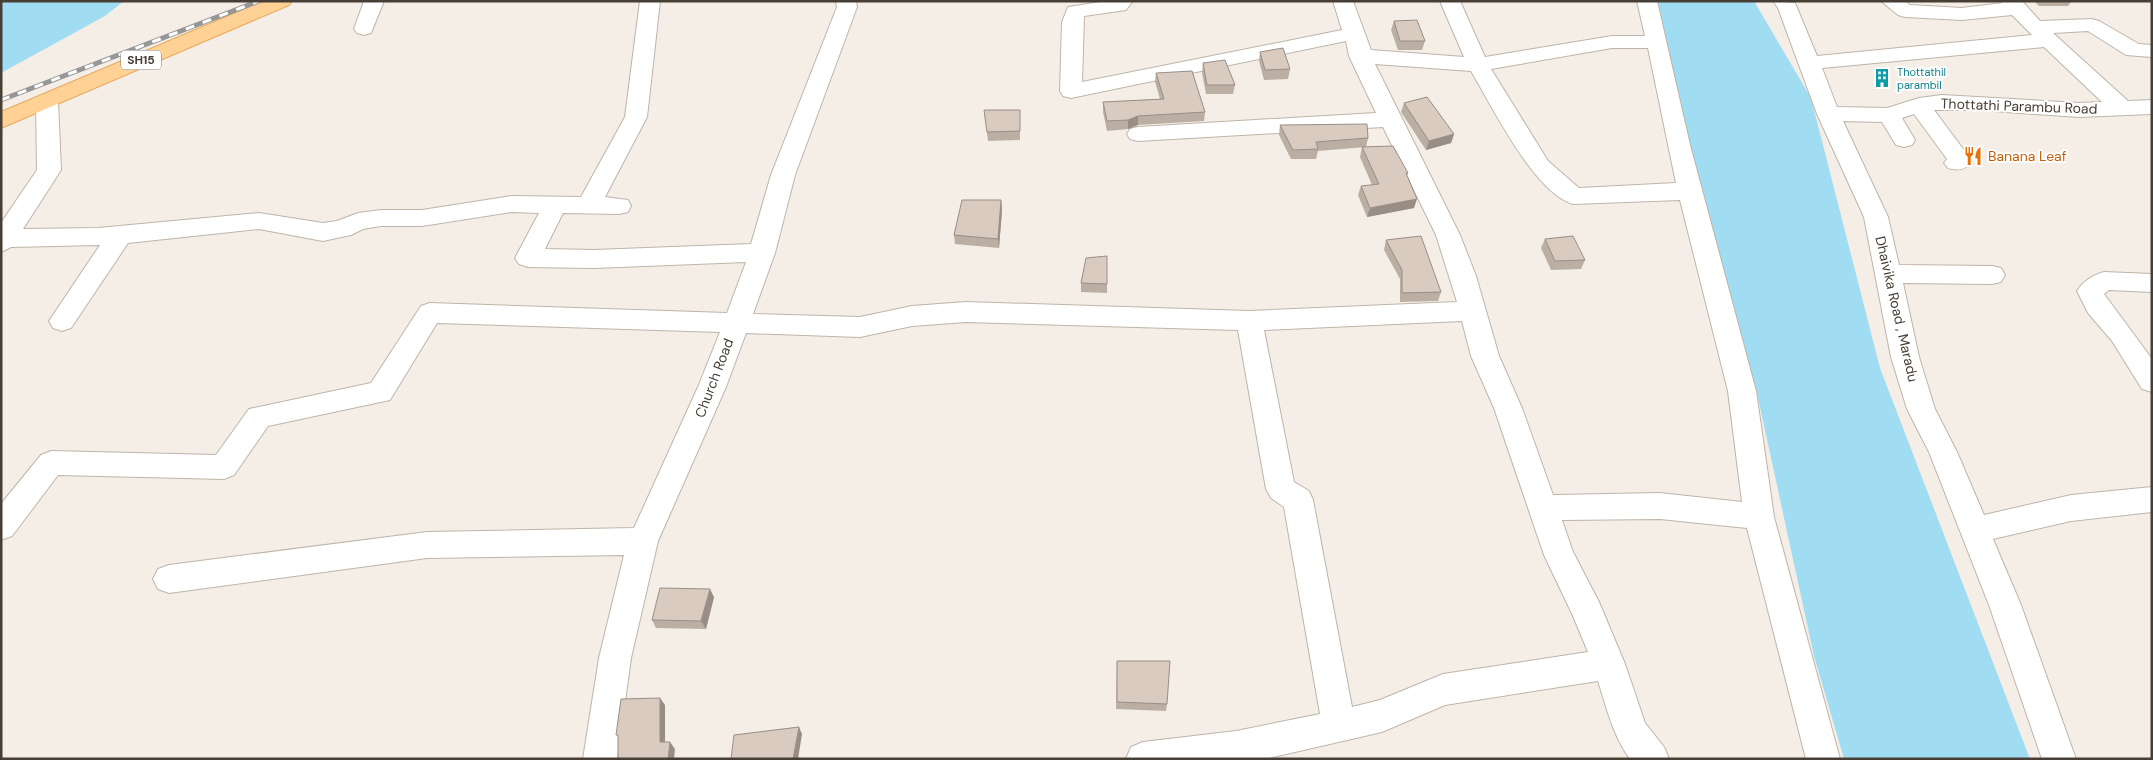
<svg xmlns="http://www.w3.org/2000/svg" width="2153" height="760" viewBox="0 0 2153 760" font-family="'DM Sans',sans-serif">
	<rect width="100%" height="100%" fill="#f4eee7"/>
	<g fill="#a1ddf2">
		<polygon points="1,1 124,1 105,16 1,73"/>
		<polygon points="1654,1 1754,1 1811,98 1880,368 2030,759 1844,759 1814,656 1758,398 1702,198"/>
	</g>
	<g fill="none" stroke-linecap="round" stroke-linejoin="round">
		<g stroke="#bfb4a9" stroke-width="2">
			<g id="minor">
				<polygon points="364,1 384,1 371,33 364,35 357,33 354,29"/>
				<path d="M640,1h20l-13,116 -42,80 23,3 3,6 -3,6 -9,2 -56,-1 -18,36 49,1 157,-6 20,-69 66,-168 -1,-6h20l1,6 -62,168 -20,78 -22,61 107,3 52,-11 54,-4 283,9 208,-9 -21,-67 -53,-108 -245,14 -8,-2 -3,-5 3,-5 8,-2 238,-14 -27,-57 -3,-15 -275,57 -8,-2 -3,-5 2,-69 6,-15 39,-6h26l-7,9 -42,6 -2,66 260,-52 -9,-29h20l18,49 93,7 -24,-56h20l25,56 127,-21h33l-8,-35h20l33,144 66,246 18,126 66,242h-34l-59,-231 -87,-9 -98,1 11,32 26,50 26,62 20,59 19,24 5,12h-39c-17,-23 -23,-50 -32,-78l-153,24 -63,27 -117,27h-139l5,-12 12,-5 93,-11 84,-17 -36,-207 -13,-9 -5,-9 -28,-159 -272,-8 -54,4 -52,11 -114,-4 -20,54 -68,154 -27,117 -14,101h-34l16,-101 25,-103 -197,3 -258,35 -11,-4 -5,-10 5,-10 11,-4 258,-33 207,-4 64,-141 22,-55 -283,-9 -47,77 -122,26 -34,49 -10,4 -166,-4 -46,61 -11,4v-36l40,-49 10,-4 165,4 33,-46 122,-26 50,-77 9,-3 297,10 19,-51 -152,6 -66,-1 -9,-3 -4,-6 24,-45 -27,-1 -90,14h-41l-18,3 -12,6 -28,6 -64,-12 -131,14 -57,85 -9,3 -9,-3 -4,-7 51,-76 -89,2 -10,5v-29l36,-53 -1,-69 3,-5 8,-2 8,2 3,5 3,69 -38,59 75,-1 161,-15 64,10 14,-2 21,-8 23,-3h41l90,-14 69,1 44,-80zM1612,48h36l28,135 -97,5 -31,-27 -57,-92zM1375,64l96,7c21,35 63,122 102,133l107,-4 48,191 14,111 -82,-9 -107,2 -31,-87 -23,-52 -23,-80 -16,-41zM1462,321l9,35 23,52 50,147 29,61 15,36 -145,22 -63,26 -28,7 -39,-207 -4,-9 -15,-9 -30,-152z"/>
				<path d="M1773,1l22,2 22,53 215,-21 -20,-20 -50,5 -57,-3 -7,-2 -17,-14h24l5,4 52,3 40,-5 -1,-2h21l18,20 52,-2 7,2 40,23 13,1v12l-26,-2 -38,-24 -35,2 75,68 24,-1v14l-73,3 -101,-7h-44l38,51c-6,9 -14,10 -24,7l-4,-5 3,-4 -33,-45 -12,4 13,22 -3,5 -8,2 -8,-2 -14,-23 -39,-1 45,96 11,48 93,1 9,2 4,7 -4,7 -9,2 -89,-1 16,74 16,52 22,43 27,63 87,-20 81,-8v25l-81,9 -78,18 28,66 55,154h-34l-53,-154 -60,-153 -22,-43 -16,-52 -27,-140 -47,-103 -39,-106zM2044,47l58,55 -23,1 -137,-8 -23,3 -32,10 -50,-1 -15,-39z"/>
				<path d="M2104,272l48,2v18l-43,-2 -5,4 48,65v33l-10,-3 -30,-48 -24,-28 -11,-22c6,-10 16,-16 27,-19z"/>
			</g>
		</g>
		<g stroke="#e7ab62" stroke-width="2">
			<polygon id="major" points="264,1 292,1 289,5 1,128 1,112"/>
		</g>
		<use href="#minor" fill="#fff" fill-rule="evenodd"/>
		<use href="#major" fill="#ffd194" fill-rule="evenodd"/>
		<g stroke="#969696" stroke-width="5">
			<polyline id="rail" points="1,100 259,1"/>
		</g>
		<use href="#rail" stroke="#fff" stroke-width="3" stroke-dasharray="9" stroke-linecap="butt"/>
	</g>
	<g fill="#bbafa4">
		<polygon points="2034,1 2072,1 2068,6 2039,6"/>
		<polygon points="1394,21 1425,41 1422,50 1398,50 1391,30"/>
		<polygon points="1260,52 1290,69 1288,79 1264,80 1259,61"/>
		<polygon points="1203,63 1235,85 1233,94 1206,94 1202,73"/>
		<polygon points="1156,73 1205,112 1204,121 1138,125 1128,129 1107,131 1103,112 1103,102 1160,99 1155,82"/>
		<polygon points="1404,103 1454,134 1451,143 1426,150 1401,112"/>
		<polygon points="984,110 1020,110 1020,140 988,141"/>
		<polygon points="1280,125 1368,138 1366,147 1318,151 1316,159 1291,159 1279,135"/>
		<polygon points="1362,147 1408,173 1407,175 1414,208 1367,217 1358,195 1361,186 1372,185 1360,157"/>
		<polygon points="1001,200 1002,210 999,248 955,244 954,235"/>
		<polygon points="1545,239 1585,260 1581,269 1551,270 1541,248"/>
		<polygon points="1386,240 1441,292 1438,301 1400,302 1400,279 1384,250"/>
		<polygon points="1107,256 1107,293 1081,292 1081,283"/>
		<polygon points="714,597 706,629 656,628 652,620"/>
		<polygon points="1117,661 1167,704 1166,711 1116,709"/>
	</g>
	<g fill="#988e86">
		<polygon points="1138,116 1138,125 1128,129 1128,120"/>
		<polygon points="1454,134 1451,143 1426,150 1429,141"/>
		<polygon points="1417,199 1414,208 1367,217 1370,208"/>
		<polygon points="1001,200 1002,210 999,248 998,239"/>
		<polygon points="710,589 714,597 706,629 701,621"/>
		<polygon points="660,698 665,705 665,749 660,742"/>
		<polygon points="799,727 802,734 798,759 793,759"/>
		<polygon points="670,742 675,749 674,759 668,759"/>
	</g>
	<g fill="#d9cbbf" stroke="#988e86">
		<polygon points="1417,20 1425,41 1400,41 1394,21"/>
		<polygon points="1283,48 1290,69 1265,70 1260,52"/>
		<polygon points="1225,60 1235,85 1207,85 1203,63"/>
		<polygon points="1192,71 1205,112 1138,116 1128,120 1107,121 1103,102 1164,99 1156,73"/>
		<polygon points="1427,97 1454,134 1429,141 1404,103"/>
		<polygon points="984,110 1020,110 1020,131 987,132"/>
		<polygon points="1367,124 1368,138 1316,142 1318,149 1293,150 1280,125"/>
		<polygon points="1393,146 1408,173 1406,173 1417,199 1370,208 1361,186 1379,184 1362,147"/>
		<polygon points="962,200 1001,200 998,239 954,235"/>
		<polygon points="1421,236 1441,292 1402,293 1402,270 1386,240"/>
		<polygon points="1573,236 1585,260 1555,261 1545,239"/>
		<polygon points="1107,256 1107,284 1081,283 1086,258"/>
		<polygon points="660,588 710,589 701,621 652,620"/>
		<polygon points="1117,661 1170,661 1167,704 1117,702"/>
		<polygon points="660,698 660,742 670,742 668,759 618,759 618,735 616,735 621,699"/>
		<polygon points="799,727 793,759 731,759 734,735"/>
	</g>
	<defs>
		<g id="building-bare" transform="scale(1.5)"><path d="M-4-6H4V6H1V3H-1V6H-4ZM-2.5-4.3h1.7v1.8h-1.7ZM.8-4.3h1.7v1.8H.8ZM-2.5-1h1.7V.8h-1.7ZM.8-1h1.7V.8H.8Z" fill="#0f9aa8" stroke="#fff" stroke-width="2.5" paint-order="stroke"/></g>
		<g id="restaurant-bare" transform="scale(1.5)"><path d="M-5-6h1v4h1v-4h1v4h1v-4h1v5L-1.5 .5V6h-2V.5L-5-1ZM5-6V6H3V1.5H1.5Q1.5-4 5-6Z" fill="#e8710a" stroke="#fff" stroke-width="2.5" paint-order="stroke"/></g>
	</defs>
	<g fill-rule="evenodd">
		<use href="#building-bare" x="1882" y="78"/>
		<use href="#restaurant-bare" x="1973" y="156"/>
	</g>
	<g text-anchor="middle" stroke-width="4" stroke-linejoin="round" paint-order="stroke">
		<g font-size="11" fill="#0d838f" stroke="#fff" text-anchor="start">
			<text x="1897" y="76">Thottathil<tspan x="1897" dy="13">parambil</tspan></text>
		</g>
		<rect fill="#fff" stroke="#7e7872" stroke-width="1" x="121" y="50.5" width="40" height="19" rx="4"/>
		<g font-size="12" font-weight="bold" fill="#473e35">
			<text x="141" y="64">SH15</text>
		</g>
		<g font-size="14" fill="#473e35" stroke="#fff">
			<text transform="translate(2019 106) rotate(2)" y="5">Thottathi Parambu Road</text>
			<text transform="translate(1897 309) rotate(77)" y="5">Dhaivika Road , Maradu</text>
			<text transform="translate(714 378) rotate(-69)" y="5">Church Road</text>
		</g>
		<g font-size="14" fill="#c56008" stroke="#fff" text-anchor="start">
			<text x="1988" y="161">Banana Leaf</text>
		</g>
	</g>
	<rect width="2153" height="760" fill="none" stroke="#473e35" stroke-width="5"/>
</svg>
